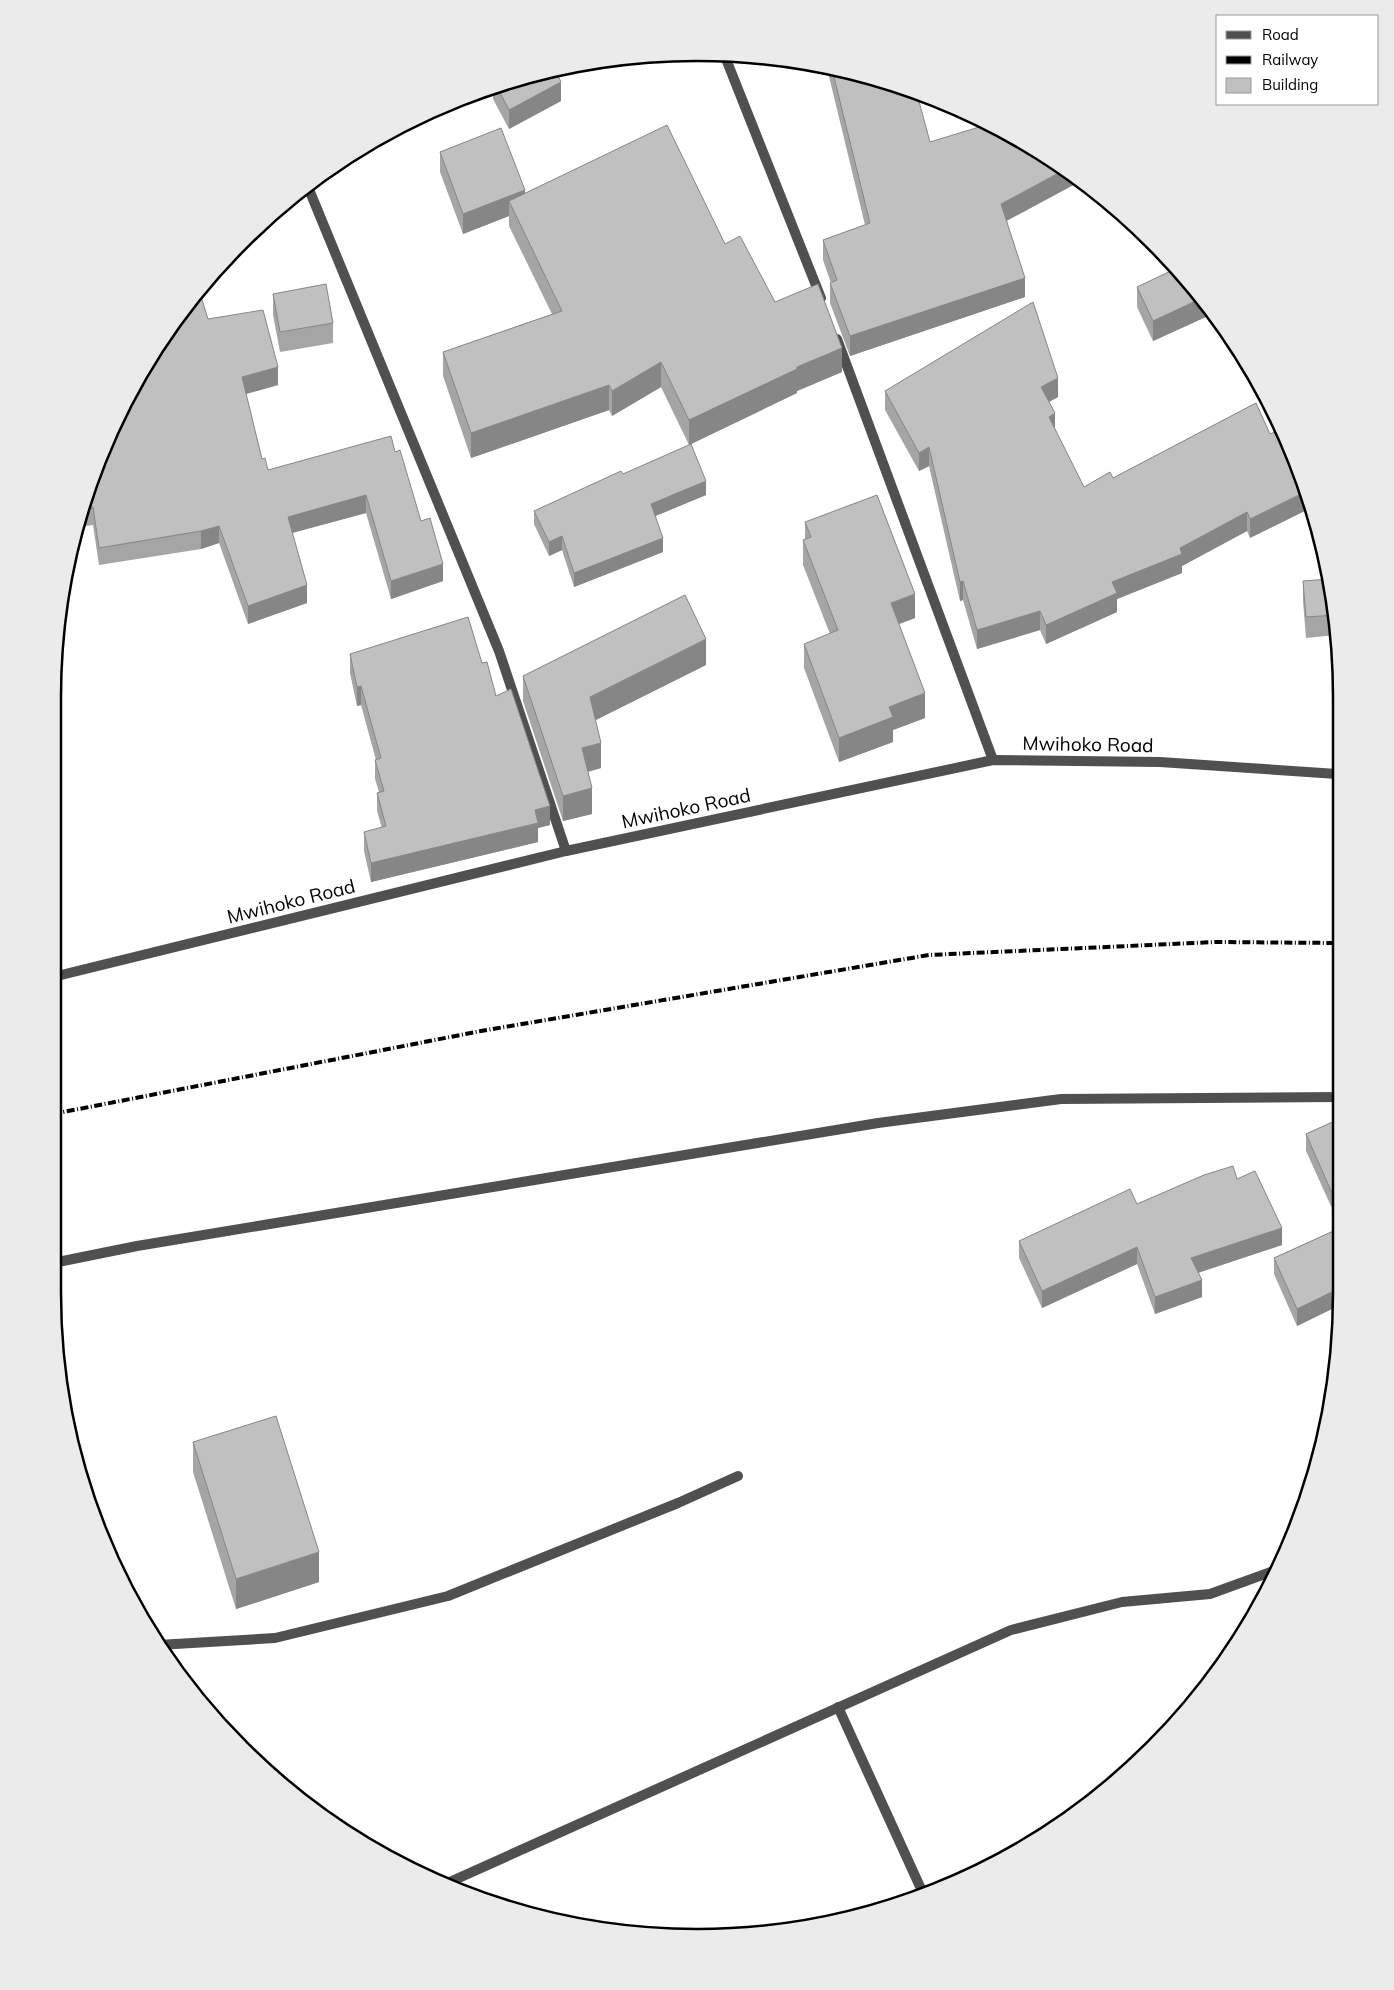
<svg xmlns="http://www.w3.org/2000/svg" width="1394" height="1990" viewBox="0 0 1394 1990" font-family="Mulish,sans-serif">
	<rect width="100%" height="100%" fill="#fff"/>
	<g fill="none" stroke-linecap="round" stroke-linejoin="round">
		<g stroke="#505050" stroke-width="10">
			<polyline points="724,54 821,298"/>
			<polyline points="308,187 499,651 566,851"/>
			<polyline points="837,339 993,760"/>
			<polyline points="53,1263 137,1246 878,1123 1061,1099 1339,1097"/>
			<polyline points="158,1645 275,1638 448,1596 678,1503 738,1476"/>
			<polyline points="838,1707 922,1891"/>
			<polyline points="443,1885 1011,1630 1122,1602 1210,1594 1279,1569"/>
		</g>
		<polyline stroke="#505050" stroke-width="10" points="53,977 566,851 993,760 1160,762 1337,774"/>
		<polyline stroke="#000" stroke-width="4" stroke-dasharray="8 2.5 1 2.5" stroke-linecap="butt" points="53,1114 481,1031 929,955 1216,942 1338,943"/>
	</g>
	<g fill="#a5a5a5">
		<polygon points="827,68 864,74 1007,221 1025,297 850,356 830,303 830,283 831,283 823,260 823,240 865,225"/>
		<polygon points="556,71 561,101 509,129 493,99 493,86"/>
		<polygon points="440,152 525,194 725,244 775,302 842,372 797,391 797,393 689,445 661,387 612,416 609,410 471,458 443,376 443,352 552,314 509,226 509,216 463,234 440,172"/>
		<polygon points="1137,287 1208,312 1208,316 1153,341 1137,307"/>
		<polygon points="273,294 333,323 333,343 280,352 273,315"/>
		<polygon points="208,319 278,385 246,394 262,459 268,470 395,452 443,581 391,599 366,513 292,533 307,603 248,624 219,543 201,549 99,565 93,525 79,527 79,525 101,451"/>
		<polygon points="885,391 1058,397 1049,402 1055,429 1084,487 1113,478 1256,403 1250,538 1247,531 1182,566 1182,573 1117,599 1117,612 1046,644 1040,630 977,649 963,600 960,601 929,466 919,471 885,410"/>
		<polygon points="623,474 706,495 655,516 663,552 574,587 562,550 549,556 534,524 534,511"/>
		<polygon points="805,522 915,618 899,624 925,718 893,730 893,742 839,762 804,668 804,644 830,634 803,565 803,540 805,539"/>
		<polygon points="1303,581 1336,613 1336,635 1306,638 1303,601"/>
		<polygon points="350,654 482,663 496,696 550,825 538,828 538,842 371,882 364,851 364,832 382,828 377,811 377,793 379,792 375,779 375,760 376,760 361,705 357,706 350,673"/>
		<polygon points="706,665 595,720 601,768 588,772 592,814 563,821 523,701 523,676"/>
		<polygon points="1339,1119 1340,1226 1306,1151 1306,1134"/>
		<polygon points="1237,1179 1282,1245 1198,1273 1202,1297 1155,1314 1137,1264 1042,1308 1019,1258 1019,1241"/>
		<polygon points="1340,1228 1340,1305 1297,1326 1274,1274 1274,1258"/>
		<polygon points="193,1442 319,1582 236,1609 193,1472"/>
	</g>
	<g fill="#868686">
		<polygon points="561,82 561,101 509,129 509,110"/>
		<polygon points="1064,170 1081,181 1001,224 1001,204"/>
		<polygon points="525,190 525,210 509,201 509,216 463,234 463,214"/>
		<polygon points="1025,278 1025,297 850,356 850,336"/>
		<polygon points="1200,299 1208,312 1208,316 1153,341 1153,321"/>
		<polygon points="842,348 842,372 797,391 797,393 689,445 689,420 797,367"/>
		<polygon points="661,362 661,387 612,416 612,391"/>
		<polygon points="278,367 278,385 242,395 242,377"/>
		<polygon points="1058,378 1058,397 1041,406 1041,387"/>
		<polygon points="609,385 609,410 471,458 471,433"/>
		<polygon points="1055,413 1055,432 1049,417"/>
		<polygon points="929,447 929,466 919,471 919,453"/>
		<polygon points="706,481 706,495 651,518 651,504"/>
		<polygon points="1305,492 1311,508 1250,538 1250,519"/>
		<polygon points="366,495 366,513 288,534 288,517"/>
		<polygon points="1247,512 1247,531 1182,566 1182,573 1117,599 1117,612 1046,644 1046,625 1112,582 1180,548"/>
		<polygon points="219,526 219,543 201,549 201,531"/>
		<polygon points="562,536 562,550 549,556 549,542"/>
		<polygon points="663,538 663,552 574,587 574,573"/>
		<polygon points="443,564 443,581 391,599 391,581"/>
		<polygon points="963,581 963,600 960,601 960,582"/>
		<polygon points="307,585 307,603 248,624 248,606"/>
		<polygon points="915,594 915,618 891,627 891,603"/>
		<polygon points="1040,611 1040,630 977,649 977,630"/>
		<polygon points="706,639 706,665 590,723 590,697"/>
		<polygon points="361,686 361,705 357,706 357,687"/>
		<polygon points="925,693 925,718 893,730 893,742 839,762 839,738 889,707"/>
		<polygon points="601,743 601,768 582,773 582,748"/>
		<polygon points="592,788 592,814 563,821 563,796"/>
		<polygon points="550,806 550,825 538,828 538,842 371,882 371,863 535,810"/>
		<polygon points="1282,1228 1282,1245 1191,1275 1191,1258"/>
		<polygon points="1137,1247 1137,1264 1042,1308 1042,1291"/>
		<polygon points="1202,1280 1202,1297 1155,1314 1155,1297"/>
		<polygon points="1340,1288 1340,1305 1297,1326 1297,1309"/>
		<polygon points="319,1552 319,1582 236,1609 236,1579"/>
	</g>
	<g fill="#c0c0c0" stroke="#868686">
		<polygon points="832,69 864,74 917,94 930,142 989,124 1064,170 1001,204 1025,278 850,336 830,283 837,280 823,240 870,223"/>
		<polygon points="556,71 561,82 509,110 496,85"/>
		<polygon points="667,125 725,244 740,236 775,302 818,284 842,348 797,367 797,369 689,420 661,362 612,391 609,385 471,433 443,352 562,311 509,201"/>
		<polygon points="501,128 525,190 463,214 440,152"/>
		<polygon points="1177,268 1181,272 1200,299 1153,321 1137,287"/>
		<polygon points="326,284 333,323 280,332 273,294"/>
		<polygon points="199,290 208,319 263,310 278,367 242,377 262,459 265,458 268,470 391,436 395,452 400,450 421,521 430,518 443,564 391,581 366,495 288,517 307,585 248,606 219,526 201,531 99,548 93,507 84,509 101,451 139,374 186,304"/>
		<polygon points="1033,302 1058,378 1041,387 1055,413 1049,417 1084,487 1110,472 1113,478 1256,403 1270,434 1281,429 1305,492 1250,519 1247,512 1180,548 1182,554 1112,582 1117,593 1046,625 1040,611 977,630 963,581 960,582 929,447 919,453 885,391"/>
		<polygon points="691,444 706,481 651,504 663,538 574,573 562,536 549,542 534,511 621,471 623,474"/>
		<polygon points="877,495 915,594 891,603 925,693 889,707 893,717 839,738 804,644 838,630 803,540 811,537 805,522"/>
		<polygon points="1329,579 1336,615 1306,617 1303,581"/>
		<polygon points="685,595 706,639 590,697 601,743 582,748 592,788 563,796 523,676"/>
		<polygon points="468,617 482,663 487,662 496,696 511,689 550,806 535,810 538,823 371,863 364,832 386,826 377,793 384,791 375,760 381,758 361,686 357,687 350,654"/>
		<polygon points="1339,1119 1339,1209 1306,1134"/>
		<polygon points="1233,1166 1237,1179 1255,1171 1282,1228 1191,1258 1202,1280 1155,1297 1137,1247 1042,1291 1019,1241 1130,1189 1137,1204 1204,1175"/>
		<polygon points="1340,1228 1340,1288 1297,1309 1274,1258"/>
		<polygon points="276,1416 319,1552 236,1579 193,1442"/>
	</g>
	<g text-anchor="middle" stroke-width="4" stroke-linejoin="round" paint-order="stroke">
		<g font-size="19" fill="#000" stroke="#fff">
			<text transform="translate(1088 744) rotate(1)" y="7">Mwihoko Road</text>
			<text transform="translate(686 808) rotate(-12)" y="7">Mwihoko Road</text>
			<text transform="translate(291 901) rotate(-14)" y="7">Mwihoko Road</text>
		</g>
	</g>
	<path d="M0 0H1394V1990H0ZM697 61H697A636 636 0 0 1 1333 697V1293A636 636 0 0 1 697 1929H697A636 636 0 0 1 61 1293V697A636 636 0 0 1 697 61Z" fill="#ebebeb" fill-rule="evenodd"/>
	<path fill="none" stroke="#000" stroke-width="2.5" d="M697 61H697A636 636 0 0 1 1333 697V1293A636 636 0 0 1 697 1929H697A636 636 0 0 1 61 1293V697A636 636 0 0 1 697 61Z"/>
	<rect x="1216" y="15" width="162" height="90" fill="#ffffff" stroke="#999999"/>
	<rect x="1226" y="31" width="25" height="8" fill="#505050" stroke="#999999"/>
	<text x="1262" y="40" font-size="15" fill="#000000">Road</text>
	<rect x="1226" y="56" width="25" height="8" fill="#000000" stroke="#999999"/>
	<text x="1262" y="65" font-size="15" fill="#000000">Railway</text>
	<rect x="1226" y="78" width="25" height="15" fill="#c0c0c0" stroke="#999999"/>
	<text x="1262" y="90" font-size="15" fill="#000000">Building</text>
</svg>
